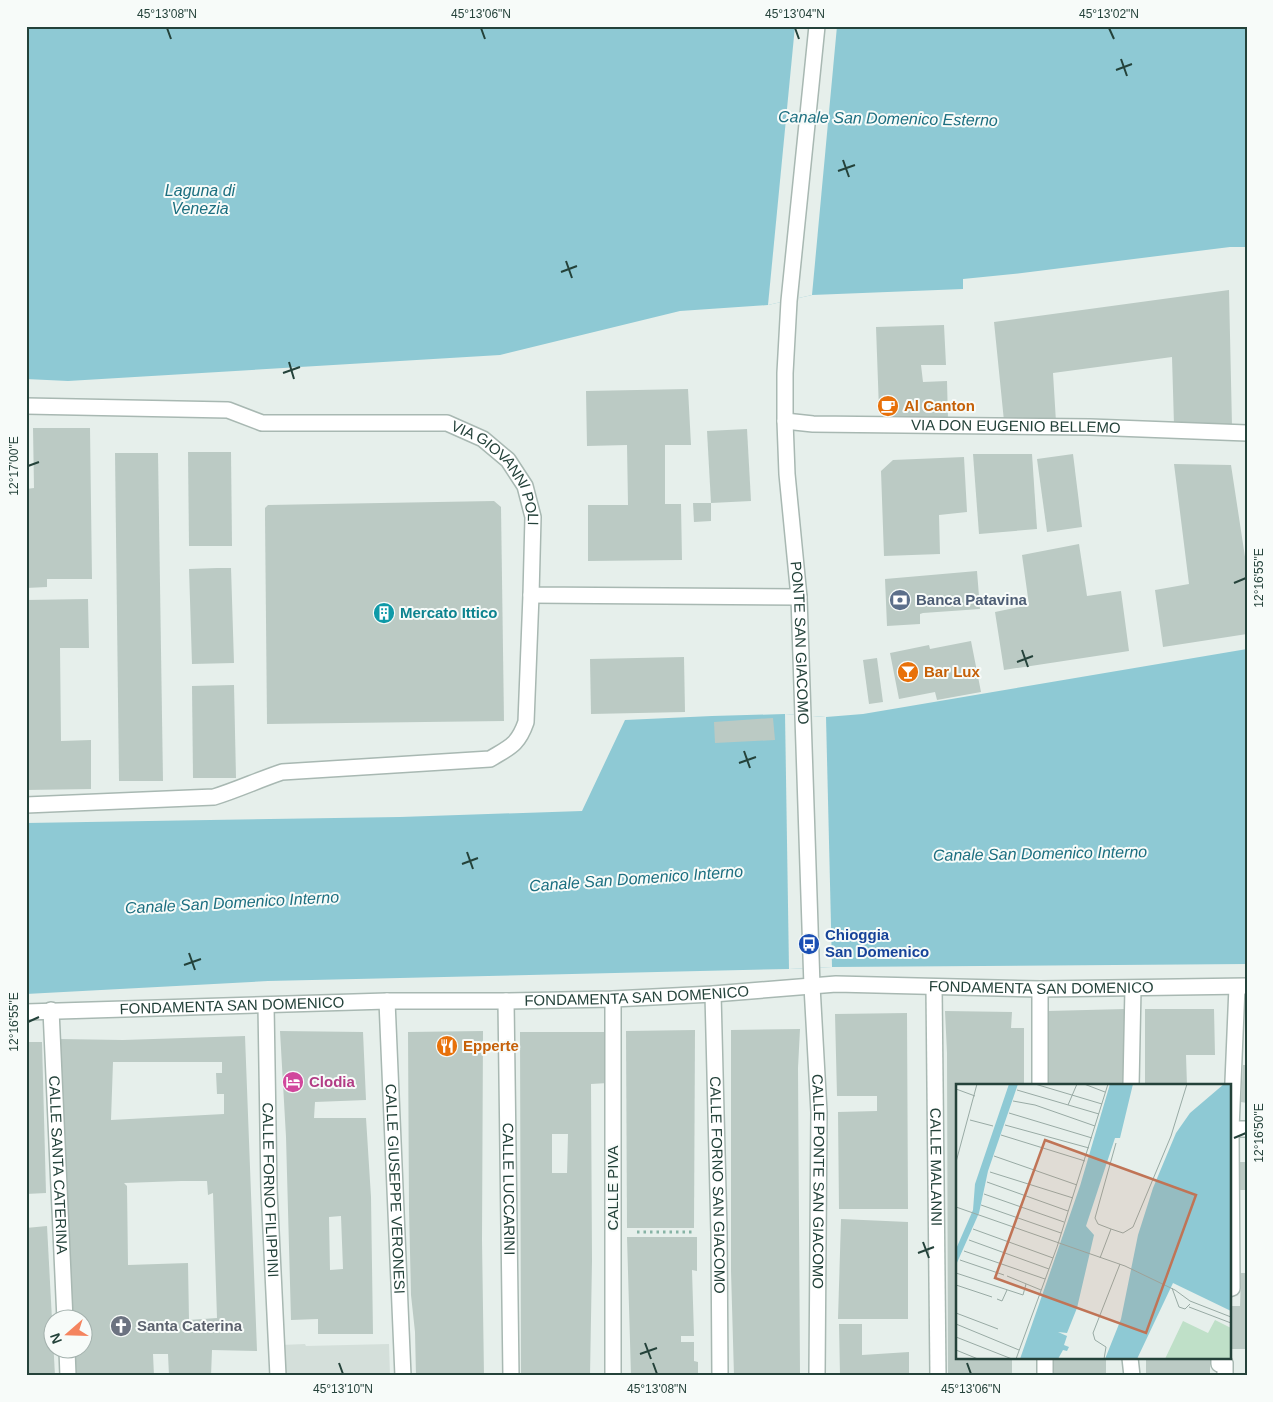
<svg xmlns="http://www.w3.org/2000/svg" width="1273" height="1402" viewBox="0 0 1273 1402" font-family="Arial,sans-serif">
	<rect width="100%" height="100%" fill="#e6efeb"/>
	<polygon fill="#d4dfda" points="305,1344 306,1346 389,1344 390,1376 282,1376 281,1345"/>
	<g fill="#8ec9d4">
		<polygon points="26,26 1247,26 1247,247 1230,247 1013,274 963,279 963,289 812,295 768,305 680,311 500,355 68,381 26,379"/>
		<polygon points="1247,649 1247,964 832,967 789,969 268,981 26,994 26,823 400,817 582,811 625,720 712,716 785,714 826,717 863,714"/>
	</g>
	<g fill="#e6efeb">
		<polygon points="795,26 837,26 812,295 768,305"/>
		<polygon points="785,714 826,717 832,967 789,969"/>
	</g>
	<g fill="#bbcac4" fill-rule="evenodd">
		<polygon points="1229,290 1232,426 1174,425 1172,357 1053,373 1056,422 1004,421 994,322"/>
		<polygon points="944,325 946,365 921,365 923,382 947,381 948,420 893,423 879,410 876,327"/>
		<polygon points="688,389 691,445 665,445 665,504 681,504 682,560 588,561 588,505 628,505 627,445 587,446 586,391"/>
		<polygon points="33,428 90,428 92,579 47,579 47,587 26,588 26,489 34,488"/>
		<polygon points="747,429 751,501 711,503 707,431"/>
		<polygon points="188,452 231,452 232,546 189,546"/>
		<polygon points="115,453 158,453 163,781 119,781"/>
		<polygon points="973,454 1032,454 1037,529 979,534"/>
		<polygon points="1073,454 1082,527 1047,532 1037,459"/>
		<polygon points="964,457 967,512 939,515 940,554 884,556 881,471 893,460"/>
		<polygon points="1174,464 1231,465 1247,570 1247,634 1163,647 1155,590 1189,584"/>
		<polygon points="494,501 501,507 504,721 267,724 265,517 265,508 268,505"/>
		<polygon points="693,503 711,503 711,521 694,522"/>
		<polygon points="1079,544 1087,596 1121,591 1129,651 1004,670 995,612 1029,605 1022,555"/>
		<polygon points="217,568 231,568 234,663 192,664 189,569"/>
		<polygon points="977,571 980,609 923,613 920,614 920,624 887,626 885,579"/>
		<polygon points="88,599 89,648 60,648 61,741 91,740 91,789 26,790 26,600"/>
		<polygon points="971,641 981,692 937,700 935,692 899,699 890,653 929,645 930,649"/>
		<polygon points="684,657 685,712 591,714 590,659"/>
		<polygon points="877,658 883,702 869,704 863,660"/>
		<polygon points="234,685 236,778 193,778 192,686"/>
		<polygon points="773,718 775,740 715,743 714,722"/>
		<polygon points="1125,1009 1125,1086 1048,1086 1048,1011"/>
		<polygon points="1145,1009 1214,1009 1215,1055 1186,1055 1187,1086 1145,1086"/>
		<polygon points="945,1011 1012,1012 1011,1028 1024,1028 1024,1086 957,1086 957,1358 1012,1358 1012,1376 948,1376 947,1053"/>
		<polygon points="907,1013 908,1209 839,1209 838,1112 877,1111 877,1096 837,1096 835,1014"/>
		<polygon points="800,1029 798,1068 800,1373 734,1376 731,1271 731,1030"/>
		<polygon points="695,1030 694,1228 627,1228 626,1031"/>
		<path d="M280,1031l83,1 3,68 -51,2 -1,16h52l5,79 2,137h-55v-15l-27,1 -5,-183zM341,1216l2,53 -13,1 -1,-53z"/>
		<polygon points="483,1031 482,1240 484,1376 416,1376 415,1332 411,1295 409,1209 408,1032"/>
		<path d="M520,1032h90l-2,51 -17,1 1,177 -2,115h-69zM552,1134h16l-1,39h-15z"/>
		<path d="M245,1036l12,315 -45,-1 -1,26h-42l-1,-22h-15l1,22h-80v-26h8v-30h-9l-4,-34 -10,-247 64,1zM113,1062h109v11h-6l1,21h7v20l-113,6zM181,1181h26l1,14 5,-2 4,125 -28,2 -1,-57 -60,2 -1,-79 -3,-3z"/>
		<polygon points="26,1042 42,1042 46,1193 26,1194"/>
		<polygon points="1243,1065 1247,1065 1247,1103 1241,1102"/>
		<polygon points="1235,1162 1247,1162 1247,1190 1234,1190"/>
		<polygon points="841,1219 908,1222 908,1319 838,1319"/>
		<polygon points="47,1226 55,1376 26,1376 26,1228"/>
		<polygon points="627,1237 697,1237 697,1271 692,1270 694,1336 681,1336 681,1342 694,1342 694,1361 698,1362 698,1376 631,1376"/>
		<polygon points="1241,1273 1247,1273 1247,1349 1229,1349 1229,1306 1240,1306"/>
		<polygon points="839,1324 862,1324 862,1355 909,1352 909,1376 840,1376"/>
		<rect x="1050" y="1358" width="56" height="18"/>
		<rect x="1146" y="1358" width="64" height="18"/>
	</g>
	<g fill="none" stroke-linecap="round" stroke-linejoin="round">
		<g stroke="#a8b8b2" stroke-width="18">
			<g id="minor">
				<path id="s1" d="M817,26l-28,275 -4,72v48l2,53 12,123 13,389 7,126 -2,264"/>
				<path id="s2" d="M26,406l202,4 34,13h185l36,16 25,21 17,26 8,31 -2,78 268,2"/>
				<path id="s3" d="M785,421l28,3 277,3 157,6"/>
				<path d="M26,805l188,-8c23,-7 44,-17 68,-25l208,-13c20,-12 28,-14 36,-37l5,-127"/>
				<path id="s4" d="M934,987l4,389"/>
				<polyline points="1040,989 1040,1086"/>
				<path id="s5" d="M713,994l6,238 1,144"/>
				<polyline points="613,999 613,1376"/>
				<path id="s6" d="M387,1001l16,375"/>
				<path id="s7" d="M506,1001l5,375"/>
				<path id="s8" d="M266,1005l3,184 9,187"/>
				<path id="s9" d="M51,1010l14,310"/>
				<path id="s10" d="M26,1012l361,-11h119l107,-2 100,-5 123,-10 204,5 207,-3"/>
				<polyline points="1131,1086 1133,988"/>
				<polyline points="1231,1129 1247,1129"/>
				<polyline points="1229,1289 1232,1288 1231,1129 1237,987"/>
				<polyline points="67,1350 68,1376"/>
				<polyline points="1130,1358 1132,1376"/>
				<polyline points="1219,1358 1219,1364 1225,1363 1225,1376"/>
				<polyline points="1045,1376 1045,1358"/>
			</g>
		</g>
		<polyline stroke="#86b3a5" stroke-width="3" stroke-dasharray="2.5 4" stroke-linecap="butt" points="637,1232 695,1232"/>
		<use href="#minor" stroke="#fff" stroke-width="15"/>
	</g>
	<path fill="none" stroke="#24423a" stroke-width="2" d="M167,28l4,11M481,28l4,11M795,28l4,11M1109,28l5,11M1121,59l6,17M1116,70l16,-6M843,160l6,17M838,171l17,-6M566,261l6,17M561,272l16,-6M289,362l5,17M283,373l17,-6M28,466l11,-4M1234,583l12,-5M1022,650l6,17M1017,662l16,-6M744,751l6,17M739,763l17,-6M467,852l6,17M462,864l16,-6M189,953l6,17M184,965l17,-6M28,1022l11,-5M1234,1138l12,-5M923,1242l6,16M918,1253l16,-6M645,1343l6,16M640,1354l17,-6M339,1363l4,11M653,1363l4,11M967,1363l4,11"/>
	<defs>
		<g id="cafe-disc" transform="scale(1.125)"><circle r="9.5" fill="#e8710a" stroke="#f7fbf9"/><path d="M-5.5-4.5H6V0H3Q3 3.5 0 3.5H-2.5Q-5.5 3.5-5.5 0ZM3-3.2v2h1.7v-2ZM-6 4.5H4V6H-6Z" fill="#fff"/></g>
		<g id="bank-disc" transform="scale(1.125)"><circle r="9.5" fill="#5c6f8a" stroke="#f7fbf9"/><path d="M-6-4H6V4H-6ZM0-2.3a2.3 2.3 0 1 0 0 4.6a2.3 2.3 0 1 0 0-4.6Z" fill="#fff"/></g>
		<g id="building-disc" transform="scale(1.125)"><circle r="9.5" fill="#0f9aa8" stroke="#f7fbf9"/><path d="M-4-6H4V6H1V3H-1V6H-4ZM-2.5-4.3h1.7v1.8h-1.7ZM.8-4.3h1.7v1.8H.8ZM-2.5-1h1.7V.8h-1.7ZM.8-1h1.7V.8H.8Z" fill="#fff"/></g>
		<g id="bar-disc" transform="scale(1.125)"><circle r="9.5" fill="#e8710a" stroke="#f7fbf9"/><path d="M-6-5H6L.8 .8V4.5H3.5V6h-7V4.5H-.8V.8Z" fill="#fff"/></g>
		<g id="bus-disc" transform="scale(1.125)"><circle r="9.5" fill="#1a4fb4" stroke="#f7fbf9"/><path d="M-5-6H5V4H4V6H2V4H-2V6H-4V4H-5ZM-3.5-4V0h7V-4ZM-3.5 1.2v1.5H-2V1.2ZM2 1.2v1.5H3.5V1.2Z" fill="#fff"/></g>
		<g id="restaurant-disc" transform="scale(1.125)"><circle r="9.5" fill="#e8710a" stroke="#f7fbf9"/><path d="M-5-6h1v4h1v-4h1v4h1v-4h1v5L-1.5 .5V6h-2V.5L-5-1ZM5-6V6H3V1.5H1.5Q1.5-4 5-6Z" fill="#fff"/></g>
		<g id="hotel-disc" transform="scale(1.125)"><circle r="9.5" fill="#d1479c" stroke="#f7fbf9"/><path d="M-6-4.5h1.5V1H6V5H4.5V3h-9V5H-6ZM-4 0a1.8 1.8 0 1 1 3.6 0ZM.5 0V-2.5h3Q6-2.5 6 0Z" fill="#fff"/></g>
		<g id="church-disc" transform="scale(1.125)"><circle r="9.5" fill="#6b7280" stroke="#f7fbf9"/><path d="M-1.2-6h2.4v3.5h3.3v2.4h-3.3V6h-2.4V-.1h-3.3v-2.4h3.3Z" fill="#fff"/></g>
	</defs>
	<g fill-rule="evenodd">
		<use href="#cafe-disc" x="888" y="406"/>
		<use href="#bank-disc" x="900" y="600"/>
		<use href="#building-disc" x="384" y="613"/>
		<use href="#bar-disc" x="908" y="672"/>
		<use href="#bus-disc" x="809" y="944"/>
		<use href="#restaurant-disc" x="447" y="1046"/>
		<use href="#hotel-disc" x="293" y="1082"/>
		<use href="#church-disc" x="121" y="1326"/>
	</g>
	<g text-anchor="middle" stroke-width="4" stroke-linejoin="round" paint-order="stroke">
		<g font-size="15" font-weight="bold" fill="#c56008" stroke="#f7fbf9" text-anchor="start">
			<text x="904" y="411">Al Canton</text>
			<text x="924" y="677">Bar Lux</text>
			<text x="463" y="1051">Epperte</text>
		</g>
		<g font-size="15" fill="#24423a" stroke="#f7fbf9">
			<text dy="5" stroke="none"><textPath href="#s3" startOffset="231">VIA DON EUGENIO BELLEMO</textPath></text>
			<text dy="5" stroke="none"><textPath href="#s2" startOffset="498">VIA GIOVANNI POLI</textPath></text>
			<text dy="5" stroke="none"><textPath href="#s1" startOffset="619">PONTE SAN GIACOMO</textPath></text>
			<text dy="5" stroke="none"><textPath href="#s10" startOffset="1016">FONDAMENTA SAN DOMENICO</textPath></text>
			<text dy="5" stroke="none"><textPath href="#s10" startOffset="611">FONDAMENTA SAN DOMENICO</textPath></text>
			<text dy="5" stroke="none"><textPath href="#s10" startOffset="206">FONDAMENTA SAN DOMENICO</textPath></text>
			<text dy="5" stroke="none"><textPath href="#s9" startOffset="155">CALLE SANTA CATERINA</textPath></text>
			<text dy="5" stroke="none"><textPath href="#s4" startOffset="180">CALLE MALANNI</textPath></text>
			<text dy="5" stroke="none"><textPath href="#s1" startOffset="1158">CALLE PONTE SAN GIACOMO</textPath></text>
			<text dy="5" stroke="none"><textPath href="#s5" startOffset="191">CALLE FORNO SAN GIACOMO</textPath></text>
			<text dy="5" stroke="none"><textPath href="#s6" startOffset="188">CALLE GIUSEPPE VERONESI</textPath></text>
			<text dy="5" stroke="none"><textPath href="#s7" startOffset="188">CALLE LUCCARINI</textPath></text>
			<text transform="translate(613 1188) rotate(-90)" y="5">CALLE PIVA</text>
			<text dy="5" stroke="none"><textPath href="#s8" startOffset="185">CALLE FORNO FILIPPINI</textPath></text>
		</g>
		<g font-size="15" font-weight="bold" fill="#4e5e75" stroke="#f7fbf9" text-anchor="start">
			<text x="916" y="605">Banca Patavina</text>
		</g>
		<g font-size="15" font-weight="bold" fill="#0d838f" stroke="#f7fbf9" text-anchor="start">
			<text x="400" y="618">Mercato Ittico</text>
		</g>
		<g font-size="15" font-weight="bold" fill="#164399" stroke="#f7fbf9" text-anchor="start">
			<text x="825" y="940">Chioggia<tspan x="825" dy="17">San Domenico</tspan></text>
		</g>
		<g font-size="15" font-weight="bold" fill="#b23c85" stroke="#f7fbf9" text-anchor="start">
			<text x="309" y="1087">Clodia</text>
		</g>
		<g font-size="15" font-weight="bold" fill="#5b616d" stroke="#f7fbf9" text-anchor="start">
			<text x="137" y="1331">Santa Caterina</text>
		</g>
		<g font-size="16" font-style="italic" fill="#1c6f80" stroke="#f7fbf9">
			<text transform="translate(888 118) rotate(1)" y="6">Canale San Domenico Esterno</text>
			<text x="200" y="196">Laguna di<tspan x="200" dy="18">Venezia</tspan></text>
			<text transform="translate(1040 853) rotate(-1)" y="6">Canale San Domenico Interno</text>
			<text transform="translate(636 878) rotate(-4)" y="6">Canale San Domenico Interno</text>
			<text transform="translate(232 902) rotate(-3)" y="6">Canale San Domenico Interno</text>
		</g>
	</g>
	<g transform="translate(956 1084)">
		<rect width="275" height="275" fill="#e6efeb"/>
		<path d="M259,236l16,8v31h-66l18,-38 25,12z" fill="#bfe0c8"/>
		<path d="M53,0h9l-30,87 -9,42 -23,52v-16l17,-39 2,-26zM154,0h23l-13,54h-5l-29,88 8,9 -17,73 -10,25 -9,-1 9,4 -3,9 5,2 -2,4 -4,-1 -5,9h-38l60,-173zM268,0h7v227l-58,-28 -36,76h-32l16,-40 17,-84 15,-47 23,-55 14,-20z" fill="#8ec9d4"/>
		<path fill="none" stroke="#98aaa4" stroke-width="1" d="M79,0l67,20M128,0l21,8M0,5l19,7M61,6l82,24M57,17l22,4 60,21M112,21l9,-21M53,29l83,25M14,36l23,6M49,41l84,23M45,51l84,26M38,72l83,29M0,78l21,-78M34,88l83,26M31,98l81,29M28,110l80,28M25,121l80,28M0,123l169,59 50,24 15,11 41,16M17,145l80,29M155,145l-13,-5 -3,-6 21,-75M13,156l80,29M8,167l81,28M144,174l11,-29 12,4 10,-6 38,-91 16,-52M4,176l44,15M0,189l67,22 3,-11M51,192l34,14M0,201l36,12M216,204l7,19 6,2 5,-5M41,215l5,2 5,-11M233,223l42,16M0,229l42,16M0,240l63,26M0,253l56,22M0,266l22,9M60,275l41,-112 51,-163M148,275l2,-12 -11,-7 -2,-7 27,-69"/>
		<path fill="#c07456" fill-opacity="0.15" stroke="#c07456" stroke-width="2.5" d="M89,56l151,55 -50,138 -151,-55z"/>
		<rect width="275" height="275" fill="none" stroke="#24423a" stroke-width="2.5"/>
	</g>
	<rect width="1273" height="1402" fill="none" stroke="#f7fbf9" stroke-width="55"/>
	<g transform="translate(68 1334) rotate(250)"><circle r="24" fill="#f7fbf9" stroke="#a3b1ad"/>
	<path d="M0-4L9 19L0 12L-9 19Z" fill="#f4845f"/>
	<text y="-8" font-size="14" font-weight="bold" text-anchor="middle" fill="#24423a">N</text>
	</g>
	<rect x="28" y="28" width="1218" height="1346" fill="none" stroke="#24423a" stroke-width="2"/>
	<g font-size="12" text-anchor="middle" fill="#24423a">
		<text x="167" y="18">45°13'08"N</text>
		<text x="481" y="18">45°13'06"N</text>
		<text x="795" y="18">45°13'04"N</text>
		<text x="1109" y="18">45°13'02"N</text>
		<text transform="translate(14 466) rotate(-90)" y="4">12°17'00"E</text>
		<text transform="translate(1259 578) rotate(-90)" y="4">12°16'55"E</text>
		<text transform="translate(14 1022) rotate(-90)" y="4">12°16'55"E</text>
		<text transform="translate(1259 1133) rotate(-90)" y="4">12°16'50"E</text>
		<text x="343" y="1393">45°13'10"N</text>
		<text x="657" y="1393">45°13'08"N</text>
		<text x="971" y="1393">45°13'06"N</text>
	</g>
</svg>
